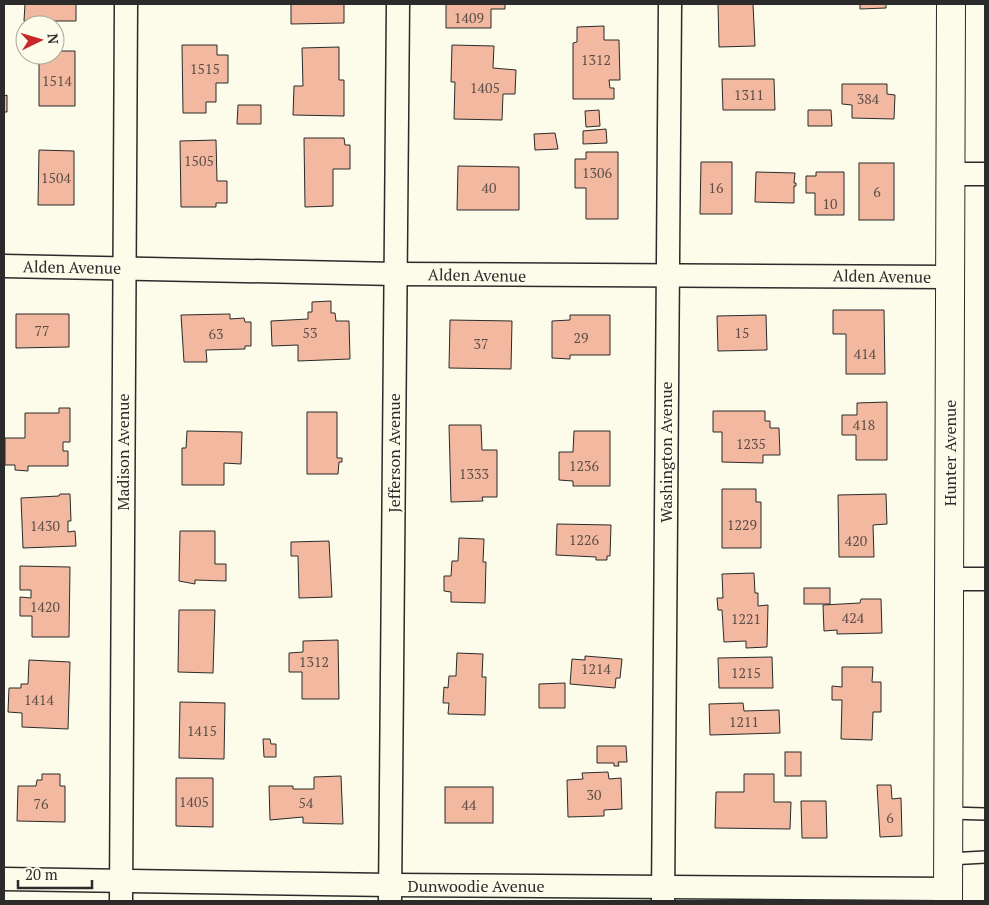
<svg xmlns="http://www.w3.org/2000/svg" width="989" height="905" viewBox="0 0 989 905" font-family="'PT Serif',serif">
	<rect width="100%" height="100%" fill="#fdfbea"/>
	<g fill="#f2b8a0" stroke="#2b2b2b">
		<polygon points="25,4 76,4 76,21 24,21"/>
		<polygon points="291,4 344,4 344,23 291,24"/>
		<polygon points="446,4 505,4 505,9 491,9 491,28 446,28"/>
		<polygon points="718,4 753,4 755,46 719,47"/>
		<polygon points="860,4 886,4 886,8 860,9"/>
		<polygon points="604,26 604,40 619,40 620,80 609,80 610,88 614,88 614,99 573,99 573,43 577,42 577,27"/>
		<polygon points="182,45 217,45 217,55 228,55 228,83 216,83 216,102 206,102 206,113 183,113"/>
		<polygon points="452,45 494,46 493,68 516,70 515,94 503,94 502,120 454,119 455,82 451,82"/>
		<polygon points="339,47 339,80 344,80 344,116 293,115 294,86 303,86 302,48"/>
		<polygon points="55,51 75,51 75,106 39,106 39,55 55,55"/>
		<polygon points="722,79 774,79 775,110 723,110"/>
		<polygon points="842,84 887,84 887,94 895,95 894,119 852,118 852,105 842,104"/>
		<polygon points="7,95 7,112 4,112 4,96"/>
		<polygon points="238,105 261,105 261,124 237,124"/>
		<polygon points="599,110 600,126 586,127 585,111"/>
		<polygon points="808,110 831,110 832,126 808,126"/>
		<polygon points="606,129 607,143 583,144 583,131"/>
		<polygon points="555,133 558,149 535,150 534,134"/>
		<polygon points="304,138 344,138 345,145 350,145 350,169 333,169 333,206 305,207"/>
		<polygon points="216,140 217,181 227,181 227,203 216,203 216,207 181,207 180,141"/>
		<polygon points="39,150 74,151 74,205 38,205"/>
		<polygon points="586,152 618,152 618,219 586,219 586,188 575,188 575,159 586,159"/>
		<polygon points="701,162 732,162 732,214 700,214"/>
		<rect x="859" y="163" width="35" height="57"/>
		<polygon points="458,166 519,167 519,210 457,210"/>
		<polygon points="756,172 795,173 794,183 796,183 796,186 794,186 794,203 755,202"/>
		<polygon points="816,172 844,172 844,215 815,215 815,193 806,193 806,176 816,176"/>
		<polygon points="331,301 331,313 335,313 336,321 349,321 350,359 298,361 298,345 272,346 271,321 308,319 308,312 312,312 312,302"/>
		<polygon points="833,310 884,310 885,374 846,374 846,334 833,334"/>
		<polygon points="16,314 69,314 69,347 16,348"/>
		<polygon points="230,314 230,319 244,318 245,322 251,322 251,346 245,346 245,349 206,350 207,362 184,362 181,315"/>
		<polygon points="570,315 610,315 610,355 570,355 570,359 552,358 552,321 570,320"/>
		<polygon points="766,315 767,350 718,351 717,316"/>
		<polygon points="450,320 512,321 511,369 449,368"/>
		<polygon points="887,402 887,460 856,460 856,435 842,435 842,415 857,415 857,403"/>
		<polygon points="59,408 70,408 70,442 63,442 63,451 68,451 68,466 28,466 28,471 15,470 15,465 5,465 5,438 25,438 25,413 59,413"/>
		<polygon points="713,411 765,411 765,421 770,421 770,428 779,428 780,455 763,455 763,463 722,462 722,432 713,432"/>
		<polygon points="307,412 337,412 337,458 342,458 342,462 339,462 338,474 307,474"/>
		<polygon points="449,425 481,425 482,450 497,450 497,497 482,497 483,501 451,502"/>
		<polygon points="187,431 242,432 241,464 224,463 224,485 182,485 182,448 186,448"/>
		<polygon points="574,431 610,431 610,486 573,486 573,481 559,480 559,452 573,452"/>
		<polygon points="722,489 756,489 756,502 761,502 761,548 722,548"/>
		<polygon points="60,494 70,494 71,521 68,521 68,532 75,531 76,546 23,548 21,498 59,496"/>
		<polygon points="886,494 887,524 873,525 874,557 839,557 838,495"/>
		<polygon points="557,524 611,525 610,556 607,556 607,560 596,560 596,557 556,555"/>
		<polygon points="180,531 215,531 215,564 226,564 226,581 195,580 195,584 179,581"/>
		<polygon points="459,538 484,539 483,562 486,562 485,603 451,602 451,592 444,591 444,576 451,576 452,561 458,561"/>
		<polygon points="329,541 332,597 299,598 298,556 291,556 291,542"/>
		<polygon points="20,566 70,567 69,637 32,637 32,616 20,616 20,597 31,598 31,590 20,590"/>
		<polygon points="754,573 755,593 758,593 758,606 768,605 767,647 746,648 746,641 724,642 722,610 718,610 717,598 723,598 722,574"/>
		<rect x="804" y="588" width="26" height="16"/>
		<polygon points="861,599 881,599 882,633 837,634 837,630 824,631 823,605 860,603"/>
		<polygon points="179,610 215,610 213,673 178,672"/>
		<polygon points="338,640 339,699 302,699 302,672 289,672 289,653 303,652 303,641"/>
		<polygon points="457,653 483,654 482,677 486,677 485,715 448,714 449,703 443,703 444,687 448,688 449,676 456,676"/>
		<polygon points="585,656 622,659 620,678 616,678 615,688 570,684 572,659 585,660"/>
		<polygon points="772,657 773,688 719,688 718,658"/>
		<polygon points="29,660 70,662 68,729 22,727 22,713 8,712 9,688 21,688 21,684 28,684"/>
		<polygon points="842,667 873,667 872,682 881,682 881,712 873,712 872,740 841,739 842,700 832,700 832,686 842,687"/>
		<polygon points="565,683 565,708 539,708 539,684"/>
		<polygon points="180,702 225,703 224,759 179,758"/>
		<polygon points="743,703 744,711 779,710 780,733 710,735 709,704"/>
		<polygon points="263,739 270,739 271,744 276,744 276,757 264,757"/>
		<polygon points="597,746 626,746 627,762 618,762 619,766 614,766 614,763 597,763"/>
		<rect x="785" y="752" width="16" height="24"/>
		<polygon points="608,772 609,779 621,778 622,809 604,810 604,816 568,817 567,780 583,779 582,773"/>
		<polygon points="42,774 60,774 60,786 65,786 65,822 17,821 18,786 36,786 37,780 42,780"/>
		<polygon points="744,774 774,774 774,802 791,802 790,829 715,828 716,792 744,792"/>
		<polygon points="341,776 343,824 303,823 303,817 270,820 269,786 293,786 293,789 314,789 314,777"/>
		<polygon points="176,778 213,778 213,827 176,826"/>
		<polygon points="877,785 891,785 892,799 901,798 902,836 880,837"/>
		<rect x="445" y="787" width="48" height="36"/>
		<polygon points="801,801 826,801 827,838 802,838"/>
	</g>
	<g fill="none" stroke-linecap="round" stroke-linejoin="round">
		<g stroke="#2b2b2b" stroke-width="14">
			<g id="lane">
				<polyline points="949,813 985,814"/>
				<polyline points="949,859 985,857"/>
			</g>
		</g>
		<g stroke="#2b2b2b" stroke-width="25">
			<g id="street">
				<polyline points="950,174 985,174"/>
				<polyline points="4,266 396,274 950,277"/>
				<polyline points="951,579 985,579"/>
				<polyline points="4,879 390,885 948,889"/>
				<polyline points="121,901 126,4"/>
				<polyline points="390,901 398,4"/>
				<polyline points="663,901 670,4"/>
			</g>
		</g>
		<g stroke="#2b2b2b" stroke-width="30">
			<polyline id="secondary" points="948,901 951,4"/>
		</g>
		<use href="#lane" stroke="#fdfbea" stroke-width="11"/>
		<use href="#street" stroke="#fdfbea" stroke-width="22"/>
		<use href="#secondary" stroke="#fdfbea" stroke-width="28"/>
	</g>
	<g text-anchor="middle" stroke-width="4" stroke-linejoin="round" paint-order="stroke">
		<g font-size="14" fill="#5d4e48">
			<text x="469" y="23">1409</text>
			<text x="596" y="65">1312</text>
			<text x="205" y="74">1515</text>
			<text x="57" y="86">1514</text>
			<text x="485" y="93">1405</text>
			<text x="749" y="100">1311</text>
			<text x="868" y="104">384</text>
			<text x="199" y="166">1505</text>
			<text x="597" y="178">1306</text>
			<text x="56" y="183">1504</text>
			<text x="489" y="193">40</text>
			<text x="716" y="193">16</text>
			<text x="877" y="197">6</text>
			<text x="830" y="209">10</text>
			<text x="42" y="336">77</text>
			<text x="310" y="338">53</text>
			<text x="742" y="338">15</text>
			<text x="216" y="339">63</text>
			<text x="581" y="343">29</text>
			<text x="481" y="349">37</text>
			<text x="865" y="359">414</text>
			<text x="864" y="430">418</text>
			<text x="751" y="449">1235</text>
			<text x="584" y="471">1236</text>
			<text x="474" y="479">1333</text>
			<text x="742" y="530">1229</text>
			<text x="45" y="531">1430</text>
			<text x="584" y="545">1226</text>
			<text x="856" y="546">420</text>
			<text x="45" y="612">1420</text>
			<text x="853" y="623">424</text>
			<text x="746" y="624">1221</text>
			<text x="314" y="667">1312</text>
			<text x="596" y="674">1214</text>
			<text x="746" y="678">1215</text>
			<text x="39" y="705">1414</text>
			<text x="744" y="727">1211</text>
			<text x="202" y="736">1415</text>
			<text x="594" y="800">30</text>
			<text x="194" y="807">1405</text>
			<text x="306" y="808">54</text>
			<text x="41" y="809">76</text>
			<text x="469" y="810">44</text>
			<text x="890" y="823">6</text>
		</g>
		<g font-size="16" fill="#2b2b2b" stroke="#fdfbea">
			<text transform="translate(72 267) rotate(1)" y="6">Alden Avenue</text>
			<text transform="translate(477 275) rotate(1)" y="6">Alden Avenue</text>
			<text transform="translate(882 276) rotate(1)" y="6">Alden Avenue</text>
			<text transform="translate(123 452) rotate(-90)" y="6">Madison Avenue</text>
			<text transform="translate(666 452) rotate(-90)" y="6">Washington Avenue</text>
			<text transform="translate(394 453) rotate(-90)" y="6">Jefferson Avenue</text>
			<text transform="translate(950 453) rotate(-90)" y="6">Hunter Avenue</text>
			<text x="476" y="892">Dunwoodie Avenue</text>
		</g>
	</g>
	<rect width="989" height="905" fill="none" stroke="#2b2b2b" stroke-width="10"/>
	<g transform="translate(40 40) rotate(85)"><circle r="24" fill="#fdfbea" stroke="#a9a89e"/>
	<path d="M0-4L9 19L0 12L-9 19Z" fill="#c62828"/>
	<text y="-8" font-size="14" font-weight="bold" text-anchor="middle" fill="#2b2b2b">N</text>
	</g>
	<path d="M18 880v8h74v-8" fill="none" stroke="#2b2b2b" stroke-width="2.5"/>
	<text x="25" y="880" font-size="15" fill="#2b2b2b" stroke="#fdfbea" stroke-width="4" paint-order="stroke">20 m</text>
</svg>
